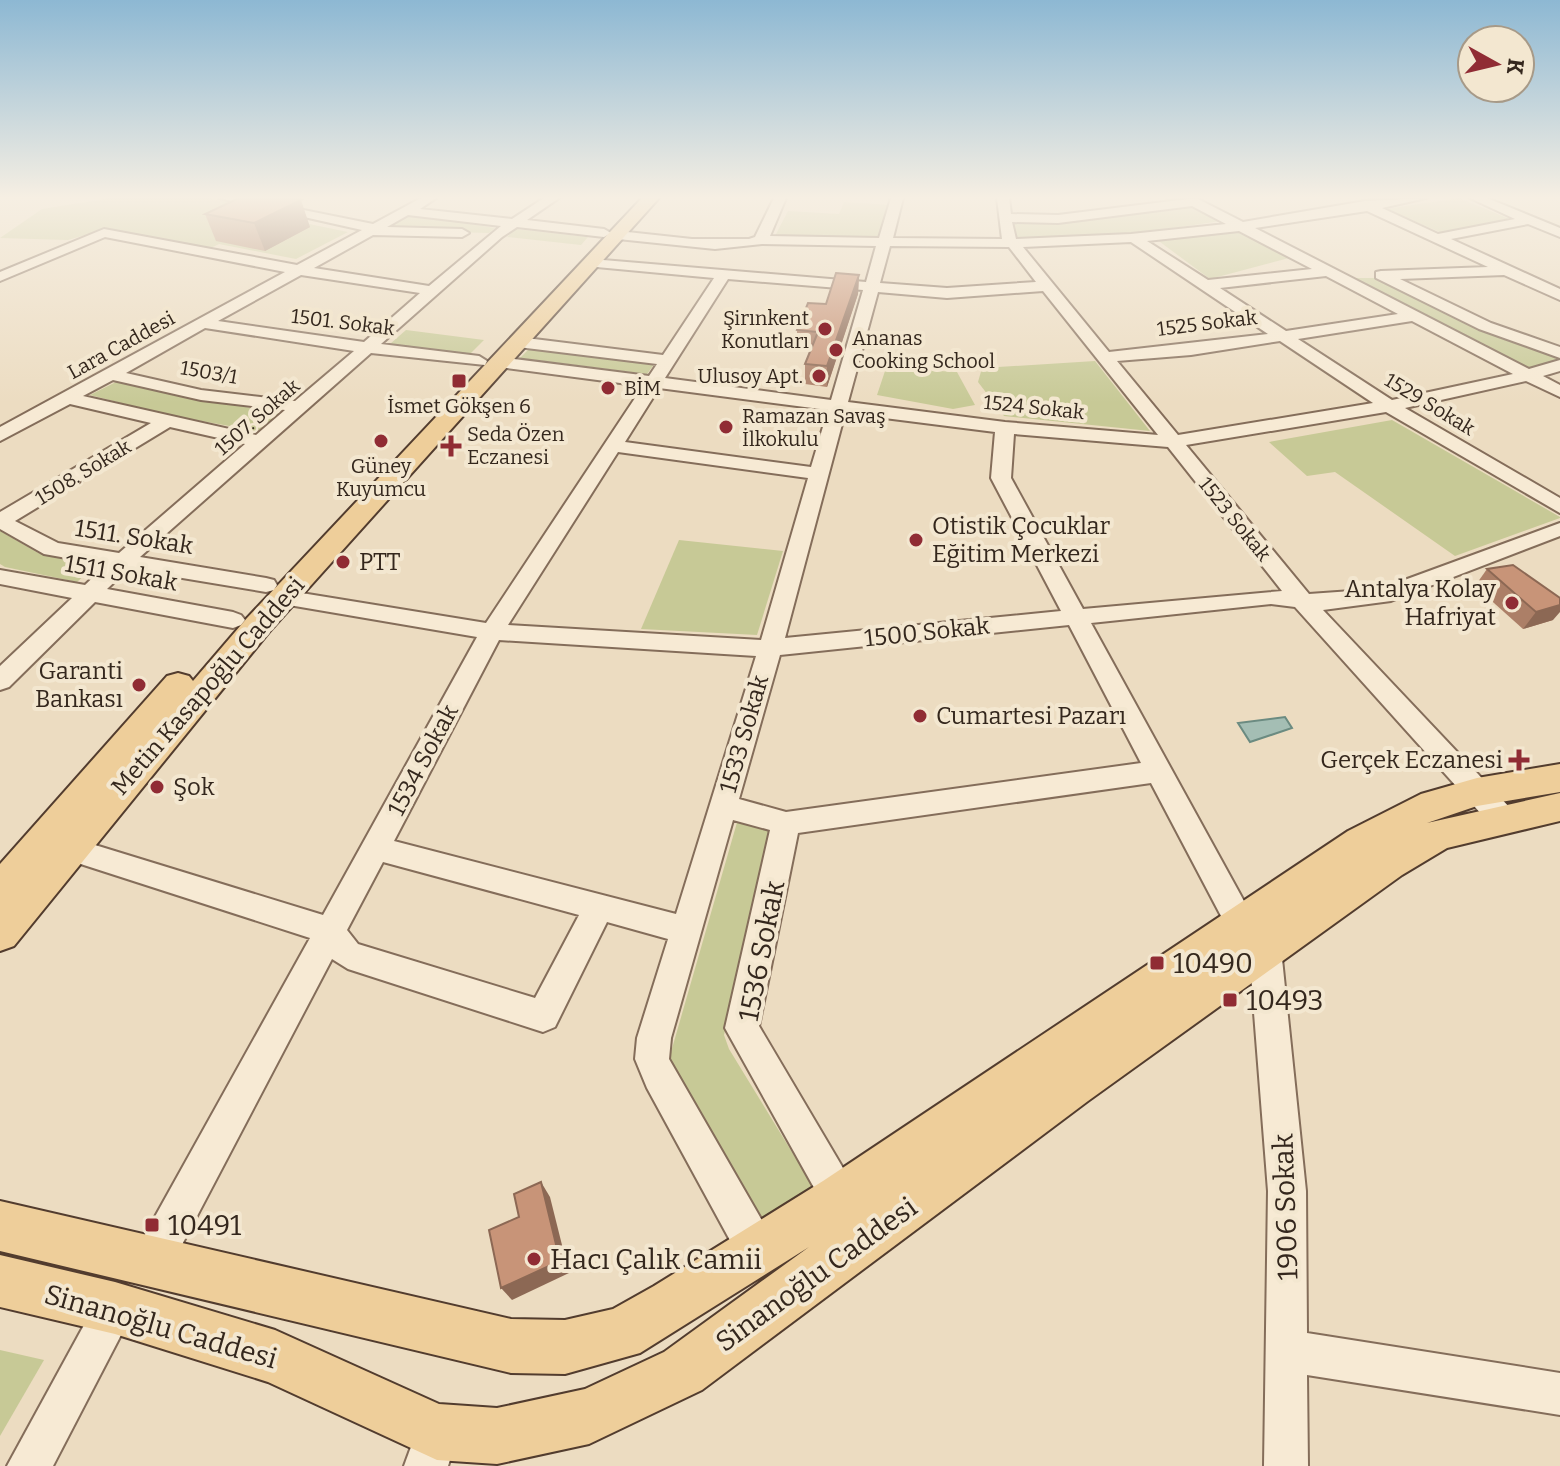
<svg xmlns="http://www.w3.org/2000/svg" width="1560" height="1466" viewBox="0 0 1560 1466" font-family="Bitter,serif">
	<rect width="100%" height="100%" fill="#ecdcc1"/>
	<g fill="#c7c996">
		<polygon points="111,198 208,198 283,212 275,217 348,232 296,259 219,244 209,249 106,229 68,240 0,238 42,209"/>
		<polygon points="1459,198 1512,220 1442,233 1386,209"/>
		<polygon points="844,202 890,205 880,238 775,236 788,211 839,214"/>
		<polygon points="1192,205 1221,221 1125,235 1018,240 1012,222 1016,221"/>
		<polygon points="409,214 495,228 489,233 382,230"/>
		<polygon points="516,229 588,237 581,245 507,237"/>
		<polygon points="1239,229 1289,258 1210,279 1156,239"/>
		<polygon points="1355,278 1380,278 1459,318 1560,360 1530,370"/>
		<polygon points="406,330 484,340 470,354 390,344"/>
		<polygon points="530,348 655,363 647,374 520,358"/>
		<polygon points="1095,361 1150,431 1004,416 978,382 982,368"/>
		<polygon points="886,368 957,372 975,405 953,409 877,395"/>
		<polygon points="116,382 282,414 257,431 168,415 90,395"/>
		<polygon points="1392,420 1560,517 1560,518 1455,556 1335,472 1307,476 1269,442"/>
		<polygon points="0,531 40,554 97,564 77,582 5,567 0,564"/>
		<polygon points="679,540 783,551 757,635 641,629"/>
		<polygon points="738,819 775,827 724,1035 729,1049 817,1193 762,1230 708,1139 669,1059"/>
		<polygon points="0,1350 44,1360 0,1436"/>
	</g>
	<polygon fill="#a4beb4" stroke="#6b8b81" stroke-width="2" points="1285,717 1292,728 1250,742 1238,723"/>
	<g fill="none" stroke-linecap="round" stroke-linejoin="round">
		<g stroke="#846d5a" stroke-width="4">
			<g id="minor">
				<path d="M219,198h25l129,26 48,-26h15l-16,11 92,10 32,-21h15l-32,22 77,9 7,4 -7,4 -87,-10 -15,10 -121,107 98,12 8,5 -2,4 -114,-12 -231,204 126,21 8,2 3,5 -3,5 -8,2 -138,-23 -21,20 126,23 8,3 4,5 -4,5 -8,3 -138,-26 -86,85 -9,3v-24l72,-68 -72,-14v-14l85,15 21,-20 -62,-11 -44,-25v-17l151,-89 -81,-19 -70,37v-14l285,-155 -180,-35 -105,44v-9l104,-43 193,36 65,-35zM408,215l93,11 -72,60 -115,-18 59,-33 89,2 7,-4 -7,-4 -75,-2zM301,275l119,18 -56,49 -146,-21zM205,328l149,23 -59,50 -94,-11 -75,-17zM113,380l88,20 84,10 -29,25 -173,-39zM170,427l75,17 -126,109 -61,-10 -43,-22z"/>
				<path d="M774,198h12l-16,38 109,2 12,-40h12l-10,40 109,1 -5,-41h12l2,16 47,1 138,-17 47,24 122,-21 61,-3 -44,10 56,26 77,-15 -45,-21h17l73,30v9l-32,-13 -77,15 109,50v11l-56,-25 -104,4 91,44 69,24v11l-81,-29 -103,-51v-6l5,-1 107,-4 -121,-56 -112,17 274,141 31,-9v11l-17,5 17,9v12l-34,-16 -121,27 155,90v15l-174,-101 -200,33 123,149 71,-5 180,-66v13l-169,65 -68,9 189,200 4,8 -4,8 -10,3 -10,-3 -197,-219 -24,-3 -180,19 165,300 -4,10 -11,3 -11,-3 -79,-150 -353,50 -39,193 94,159 6,13 -6,13 -13,6 -13,-6 -102,-183 45,-198 -37,-10 -62,218 -2,21 103,179 5,14 -5,14 -14,5 -14,-5 -97,-178 -12,-29 2,-21 31,-99 -61,-17 -52,105 -12,5 -195,-63 -16,-10 -167,318 -14,6 -14,-6 -6,-14 6,-14 173,-311 -251,-81 -4,-8 4,-8 10,-4 254,78 154,-278 -194,-33 -11,-7 11,-7 203,33 157,-237 -144,-19 -8,-5 8,-5 150,19 8,-12 -139,-17 -8,-5 8,-5 145,18 51,-77 -128,-12v-6l5,-1 275,23 10,-36 -114,-2 -47,5 -97,-10 -7,-4 7,-4 74,8h57l6,-2zM1192,206l34,18 -95,10 -115,5 -4,-17 46,1zM1239,231l73,38 -104,11 -61,-39zM1131,242l137,92 -159,18 -86,-105zM890,246l119,1 27,35 -89,6 -67,-5zM1326,276l72,38 -112,17 -66,-43zM728,279l135,11 -32,110 -166,-22zM1043,291l115,144 -153,-13 -157,-20 30,-110 69,6zM1412,321l101,53 -121,26 -94,-61zM1280,341l93,62 -195,32 -61,-74 74,-6zM659,388l169,22 -17,57 -186,-25zM845,413l150,19 -4,46 70,133 -276,27zM1014,434l154,13 114,144 -199,18 -72,-131zM618,452l190,26 -47,162 -253,-15zM1069,625l72,138 -355,49 -47,-13 41,-144zM499,640l257,16 -80,258 -282,-73zM383,862l196,53 -44,83 -177,-54 -11,-14z"/>
				<polygon points="1265,935 1276,939 1281,949 1306,1191 1307,1333 1560,1373 1560,1415 1307,1375 1308,1466 1264,1466 1268,1191 1249,949 1254,939"/>
				<polygon points="115,1288 129,1294 135,1308 53,1466 7,1466 101,1294"/>
				<polygon points="437,1410 452,1417 459,1432 448,1466 404,1466 422,1417"/>
			</g>
		</g>
		<g stroke="#523c2e" stroke-width="4">
			<g id="major">
				<polygon points="642,198 659,198 269,632 14,946 0,951 0,864 167,676 178,673 189,676 193,681 247,618"/>
				<polygon points="1560,764 1560,792 1477,806 1427,823 1560,793 1560,821 1447,848 1402,875 1088,1101 702,1390 589,1444 497,1464 437,1460 268,1382 115,1334 0,1307 0,1255 115,1282 275,1330 439,1404 497,1408 585,1389 664,1352 809,1247 640,1353 565,1374 511,1373 0,1251 0,1201 511,1319 565,1320 613,1309 654,1286 823,1181 1348,831 1421,794 1477,778"/>
			</g>
		</g>
		<use href="#minor" fill="#f7ead4" fill-rule="evenodd"/>
		<use href="#major" fill="#eece9a" fill-rule="evenodd"/>
	</g>
	<g fill="#ac7f67">
		<polygon points="205,214 310,227 265,251 216,241"/>
		<polygon points="859,275 858,294 827,387 805,384 805,364 811,351 797,349 797,330"/>
		<polygon points="1487,569 1553,620 1523,629 1475,586"/>
	</g>
	<g fill="#8c6854">
		<polygon points="301,200 310,227 265,251 254,223"/>
		<polygon points="859,275 858,294 827,387 827,366"/>
		<polygon points="1560,605 1560,612 1553,620 1523,629 1536,612"/>
		<polygon points="541,1182 550,1197 569,1273 512,1300 501,1288"/>
	</g>
	<g fill="#c89478" stroke="#8c6854" stroke-width="2">
		<polygon points="239,198 290,198 301,200 254,223 205,214"/>
		<polygon points="836,273 859,275 827,366 805,364 818,332 797,330 808,303 826,304"/>
		<polygon points="1513,565 1560,598 1560,605 1536,612 1487,569"/>
		<polygon points="541,1182 560,1261 501,1288 489,1230 519,1217 514,1194"/>
	</g>
	<linearGradient id="sky" x2="0" y2="1"><stop stop-color="#8db8d3"/><stop offset="0.49" stop-color="#f6efe3"/><stop offset="1" stop-color="#f6efe3" stop-opacity="0"/></linearGradient>
	<rect width="1560" height="403" fill="url(#sky)"/>
	<g fill="#902c34" stroke="#f3e7d0" stroke-width="3">
		<circle cx="825" cy="329" r="8"/>
		<circle cx="836" cy="350" r="8"/>
		<circle cx="819" cy="376" r="8"/>
		<rect x="451" y="373" width="16" height="16" rx="4"/>
		<circle cx="608" cy="388" r="8"/>
		<circle cx="726" cy="427" r="8"/>
		<circle cx="381" cy="441" r="8"/>
		<path d="M447 434h8v8h8v8h-8v8h-8v-8h-8v-8h8z"/>
		<circle cx="916" cy="540" r="8"/>
		<circle cx="343" cy="562" r="8"/>
		<circle cx="1512" cy="603" r="8"/>
		<circle cx="139" cy="685" r="8"/>
		<circle cx="920" cy="716" r="8"/>
		<path d="M1515 748h8v8h8v8h-8v8h-8v-8h-8v-8h8z"/>
		<circle cx="157" cy="787" r="8"/>
		<rect x="1149" y="955" width="16" height="16" rx="4"/>
		<rect x="1222" y="992" width="16" height="16" rx="4"/>
		<rect x="144" y="1217" width="16" height="16" rx="4"/>
		<circle cx="534" cy="1259" r="8"/>
	</g>
	<g text-anchor="middle" stroke-width="8" stroke-linejoin="round" paint-order="stroke">
		<g font-size="20" fill="#34271d" stroke="#f3e7d0" text-anchor="start">
			<text x="809" y="325" text-anchor="end">Şirınkent<tspan x="809" dy="23">Konutları</tspan></text>
			<text x="852" y="345">Ananas<tspan x="852" dy="23">Cooking School</tspan></text>
			<text x="803" y="383" text-anchor="end">Ulusoy Apt.</text>
			<text x="624" y="395">BİM</text>
			<text x="459" y="413" text-anchor="middle">İsmet Gökşen 6</text>
			<text x="742" y="423">Ramazan Savaş<tspan x="742" dy="23">İlkokulu</tspan></text>
			<text x="467" y="441">Seda Özen<tspan x="467" dy="23">Eczanesi</tspan></text>
			<text x="381" y="473" text-anchor="middle">Güney<tspan x="381" dy="23">Kuyumcu</tspan></text>
		</g>
		<g font-size="20" fill="#34271d" stroke="#f3e7d0">
			<text transform="translate(343 322) rotate(7)" y="7">1501. Sokak</text>
			<text transform="translate(1207 323) rotate(-7)" y="7">1525 Sokak</text>
			<text transform="translate(121 345) rotate(-29)" y="7">Lara Caddesi</text>
			<text transform="translate(209 372) rotate(10)" y="7">1503/1</text>
			<text transform="translate(1430 404) rotate(31)" y="7">1529 Sokak</text>
			<text transform="translate(1034 407) rotate(6)" y="7">1524 Sokak</text>
			<text transform="translate(257 417) rotate(-41)" y="7">1507. Sokak</text>
			<text transform="translate(83 472) rotate(-31)" y="7">1508. Sokak</text>
			<text transform="translate(1235 519) rotate(51)" y="7">1523 Sokak</text>
		</g>
		<g font-size="24" fill="#34271d" stroke="#f3e7d0" text-anchor="start">
			<text x="932" y="534">Otistik Çocuklar<tspan x="932" dy="28">Eğitim Merkezi</tspan></text>
			<text x="359" y="570">PTT</text>
			<text x="1496" y="597" text-anchor="end">Antalya Kolay<tspan x="1496" dy="28">Hafriyat</tspan></text>
			<text x="123" y="679" text-anchor="end">Garanti<tspan x="123" dy="28">Bankası</tspan></text>
			<text x="936" y="724">Cumartesi Pazarı</text>
			<text x="1503" y="768" text-anchor="end">Gerçek Eczanesi</text>
			<text x="173" y="795">Şok</text>
		</g>
		<g font-size="24" fill="#34271d" stroke="#f3e7d0">
			<text transform="translate(134 537) rotate(9)" y="8">1511. Sokak</text>
			<text transform="translate(121 573) rotate(10)" y="8">1511 Sokak</text>
			<text transform="translate(927 632) rotate(-6)" y="8">1500 Sokak</text>
			<text transform="translate(208 686) rotate(-49)" y="8">Metin Kasapoğlu Caddesi</text>
			<text transform="translate(744 734) rotate(-74)" y="8">1533 Sokak</text>
			<text transform="translate(423 760) rotate(-62)" y="8">1534 Sokak</text>
		</g>
		<g font-size="28" fill="#34271d" stroke="#f3e7d0">
			<text transform="translate(761 951) rotate(-79)" y="10">1536 Sokak</text>
			<text transform="translate(1285 1207) rotate(-92)" y="10">1906 Sokak</text>
			<text transform="translate(816 1274) rotate(-36)" y="10">Si̇nanoğlu Caddesi</text>
			<text transform="translate(161 1326) rotate(16)" y="10">Si̇nanoğlu Caddesi</text>
		</g>
		<g font-size="28" fill="#34271d" stroke="#f3e7d0" text-anchor="start">
			<text x="1173" y="973">10490</text>
			<text x="1246" y="1010">10493</text>
			<text x="168" y="1235">10491</text>
			<text x="550" y="1269">Hacı Çalık Camii</text>
		</g>
	</g>
	<g transform="translate(1496 64) rotate(98)"><circle r="38" fill="#f3e7d0" stroke="#a79a88" stroke-width="2"/>
	<path d="M0-6L14 30L0 20L-14 30Z" fill="#902c34"/>
	<text y="-12" font-size="22" font-weight="bold" text-anchor="middle" fill="#34271d">K</text>
	</g>
</svg>
